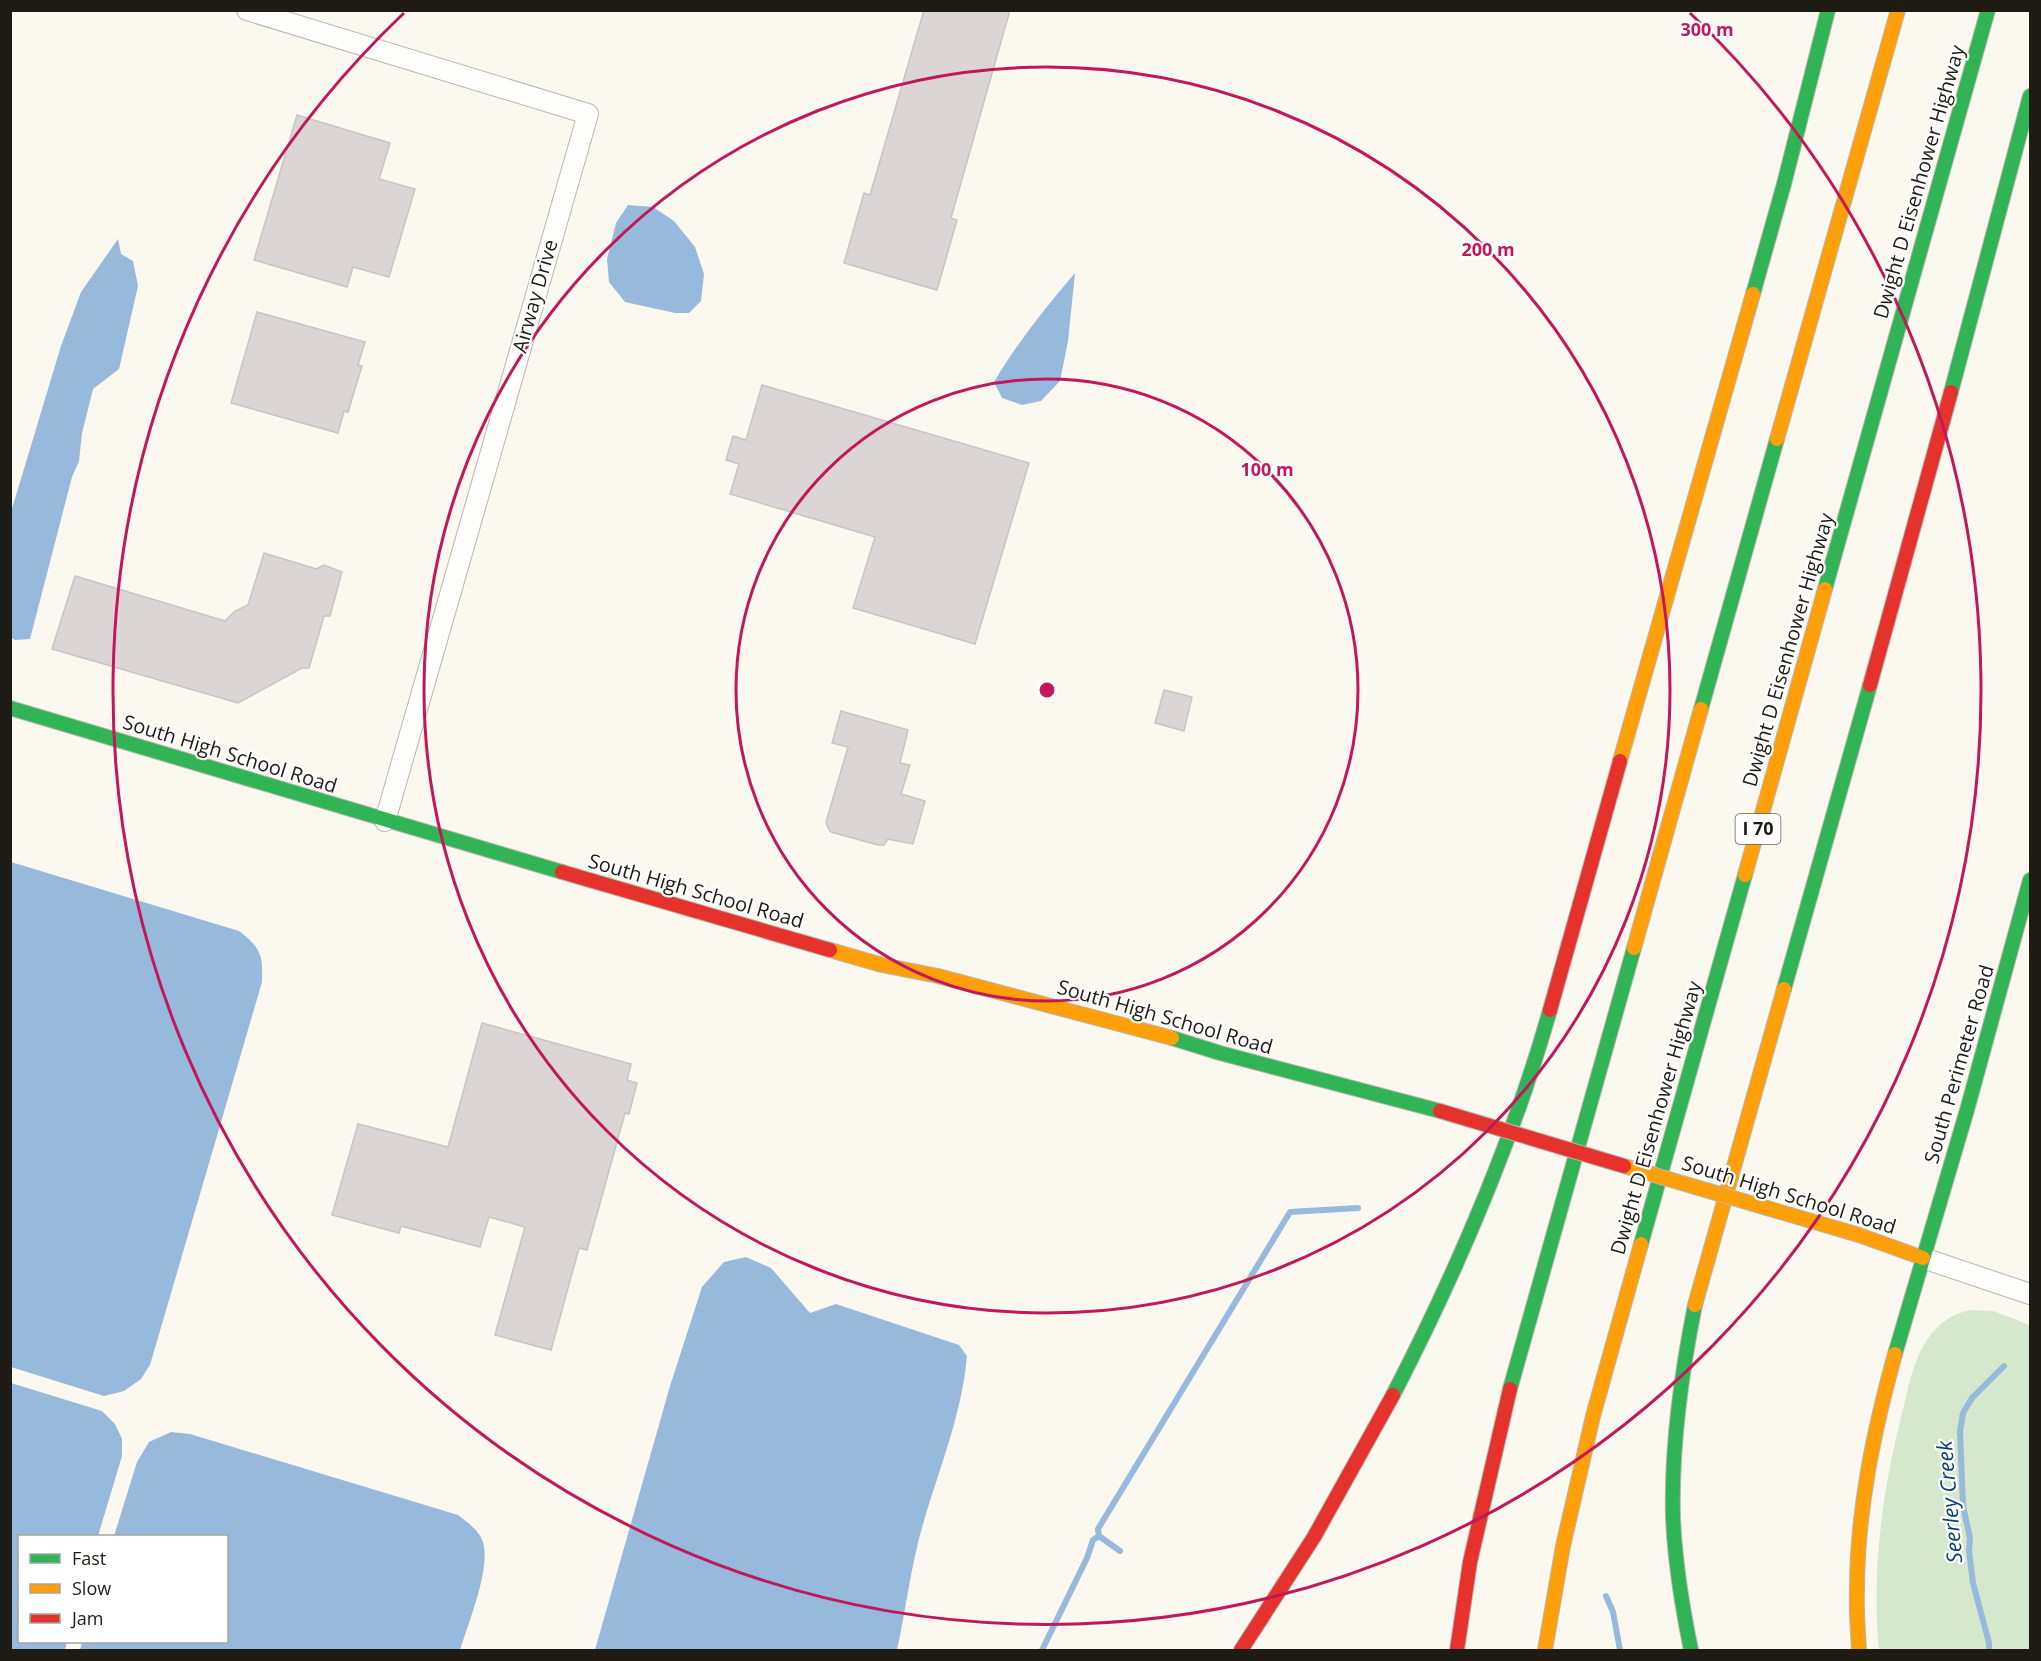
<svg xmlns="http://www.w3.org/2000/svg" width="2041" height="1661" viewBox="0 0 2041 1661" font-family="'Open Sans',sans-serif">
	<rect width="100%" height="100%" fill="#fbf8f0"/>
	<path fill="#d5e7cc" d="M1969,1310l24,1 37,14v325h-151c-8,-82 4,-164 25,-244 5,-23 11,-50 25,-69 10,-14 24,-23 40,-27z"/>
	<g fill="#97b9dc">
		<polygon points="628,205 653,207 674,221 695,247 704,274 701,301 689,313 675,313 625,302 609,282 607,259 616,223"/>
		<polygon points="118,239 121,254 133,261 138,286 119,369 93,389 82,433 79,461 72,477 30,639 15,640 10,637 11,512 61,346 81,292"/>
		<path d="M1075,273l-7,68 -8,40 -19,20 -19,4 -20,-7 -8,-16c23,-39 52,-75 81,-109z"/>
		<path d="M11,862l228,69c22,17 24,24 23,51l-112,383 -9,14 -17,12 -20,5 -93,-29z"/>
		<path d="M746,1257l25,11 39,45 26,-9 123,41 8,11c-5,58 -28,113 -44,168 -12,41 -17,85 -26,126h-302l75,-264 32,-99 22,-25z"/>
		<polygon points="11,1383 102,1411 115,1424 122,1439 122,1456 98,1536 20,1536 20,1642 67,1642 65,1650 11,1650"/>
		<path d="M171,1432l19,2 268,81c9,7 21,15 25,27 8,26 -15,82 -23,108h-380l2,-8h144v-106h-112l23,-74 12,-20z"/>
	</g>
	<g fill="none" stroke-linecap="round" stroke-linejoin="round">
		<g stroke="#97b9dc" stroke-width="6">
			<polyline points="1120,1551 1099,1536 1098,1529 1290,1212 1358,1208"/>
			<polyline points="1606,1596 1613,1612 1620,1650"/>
			<polyline points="1042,1650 1087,1558 1093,1540 1099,1536"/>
			<polyline points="1989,1650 1989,1643 1973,1583 1969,1551 1970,1538 1963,1506 1960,1432 1963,1413 1972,1398 2004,1366"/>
		</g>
	</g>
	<g fill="#dbd6d5" stroke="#c8c4c3" stroke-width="1.5">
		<polygon points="924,10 1010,10 951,218 957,220 937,290 844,263 864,193 870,195"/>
		<polygon points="297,115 390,143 379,179 415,189 389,277 353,267 347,287 254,260"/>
		<polygon points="257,312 365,342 358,365 362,366 348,412 344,411 338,433 231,403"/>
		<polygon points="762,385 1029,463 975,644 853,608 875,537 730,494 739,464 726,460 733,436 746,440"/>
		<polygon points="264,553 316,569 324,565 342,572 330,616 324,616 309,668 302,668 238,703 52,649 75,576 225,621 235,611 248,605"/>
		<polygon points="1164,690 1192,697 1184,731 1155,723"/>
		<polygon points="841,711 908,730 900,763 910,765 901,794 925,801 913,844 888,839 884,845 878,845 831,832 828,828 826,822 848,747 832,743"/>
		<polygon points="482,1023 631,1064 627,1080 637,1083 629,1114 625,1113 587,1250 579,1248 551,1350 495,1335 525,1227 489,1217 480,1247 401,1226 399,1233 332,1215 358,1124 448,1147"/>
	</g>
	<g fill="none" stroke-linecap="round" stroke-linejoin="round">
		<g stroke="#bab7b0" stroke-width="22">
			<g id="street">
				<polyline points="247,10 588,114 385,821"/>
				<polyline points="1923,1258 2030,1294"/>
			</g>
		</g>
		<g stroke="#bab7b0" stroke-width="16">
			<g id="fast">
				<polyline points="1753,294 1784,184 1828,10"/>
				<polyline points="1951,392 2030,96"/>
				<polyline points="1825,589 1988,10"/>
				<polyline points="10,708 562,872"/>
				<polyline points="1701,709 1777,439"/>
				<polyline points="1784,989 1870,685"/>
				<polyline points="1172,1038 1220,1053 1440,1111"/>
				<polyline points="1641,1244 1745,875"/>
				<polyline points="1895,1354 1967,1110 2030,880"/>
				<polyline points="1510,1389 1634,948"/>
				<path d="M1393,1395c64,-124 119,-251 157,-385"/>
				<path d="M1691,1650c-9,-44 -16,-87 -18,-132 -2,-72 8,-143 22,-213"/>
			</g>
		</g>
		<g stroke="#bab7b0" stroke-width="16">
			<g id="slow">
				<polyline points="1777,439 1898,10"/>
				<polyline points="1620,761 1753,294"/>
				<polyline points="1745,875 1825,589"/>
				<polyline points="1634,948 1701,709"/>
				<polyline points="830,950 882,965 938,976 1172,1038"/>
				<polyline points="1767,1208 1859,1235 1923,1258"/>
				<polyline points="1695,1305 1784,989"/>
				<polyline points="1545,1650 1563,1546 1593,1416 1641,1244"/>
				<path d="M1859,1650c-1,-20 -3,-40 -2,-60 0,-80 17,-160 38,-236"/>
			</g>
		</g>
		<g stroke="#bab7b0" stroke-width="16">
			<g id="jam">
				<polyline points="1870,685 1951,392"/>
				<polyline points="562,872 830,950"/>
				<polyline points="1550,1010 1620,761"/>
				<polyline points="1241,1650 1314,1537 1393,1395"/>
				<polyline points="1457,1650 1470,1562 1510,1389"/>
			</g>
		</g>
		<use href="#street" stroke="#fefefd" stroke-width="20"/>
		<use href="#fast" stroke="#30b455" stroke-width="14"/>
		<use href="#slow" stroke="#ff9f0a" stroke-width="14"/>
		<use href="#jam" stroke="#e5322d" stroke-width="14"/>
		<g stroke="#bab7b0" stroke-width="16" stroke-linecap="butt">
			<polyline id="slow-bridge" points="1624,1166 1767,1208"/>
		</g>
		<g stroke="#bab7b0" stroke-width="16" stroke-linecap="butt">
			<polyline id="jam-bridge" points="1440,1111 1624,1166"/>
		</g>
		<use href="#slow-bridge" stroke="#ff9f0a" stroke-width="14"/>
		<use href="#jam-bridge" stroke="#e5322d" stroke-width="14"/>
	</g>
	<g fill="none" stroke="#c2185b" stroke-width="3">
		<circle cx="1047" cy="690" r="311"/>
		<circle cx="1047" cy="690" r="623"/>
		<path d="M1690 13A934 934 0 1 1 404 13"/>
	</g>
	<g text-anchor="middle" stroke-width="4.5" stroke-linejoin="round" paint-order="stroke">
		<rect fill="#fff" stroke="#625f5a" stroke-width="1.5" x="1735.5" y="814" width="45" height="30" rx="4.5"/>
		<g font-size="18" font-weight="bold" fill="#1e1b14">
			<text x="1758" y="835">I 70</text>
		</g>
		<g font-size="20" fill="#1e1b14" stroke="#fff">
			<text transform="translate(1919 182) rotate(-74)" y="7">Dwight D Eisenhower Highway</text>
			<text transform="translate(535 296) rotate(-74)" y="7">Airway Drive</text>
			<text transform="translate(1788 650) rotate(-74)" y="7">Dwight D Eisenhower Highway</text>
			<text transform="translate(230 754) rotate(17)" y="7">South High School Road</text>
			<text transform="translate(696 891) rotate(16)" y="7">South High School Road</text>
			<text transform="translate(1165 1017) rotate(16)" y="7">South High School Road</text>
			<text transform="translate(1959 1064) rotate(-74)" y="7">South Perimeter Road</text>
			<text transform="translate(1656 1118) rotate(-74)" y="7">Dwight D Eisenhower Highway</text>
			<text transform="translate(1789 1195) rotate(17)" y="7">South High School Road</text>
		</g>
		<g font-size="21" font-style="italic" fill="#064071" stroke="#fff">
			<text transform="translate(1950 1502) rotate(-95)" y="7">Seerley Creek</text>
		</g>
	</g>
	<circle cx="1047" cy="690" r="9" fill="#c2185b" stroke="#fff" stroke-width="3"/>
	<g font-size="18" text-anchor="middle" font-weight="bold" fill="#c2185b" stroke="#fff" stroke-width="4.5" stroke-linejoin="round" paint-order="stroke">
		<text x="1707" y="36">300 m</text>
		<text x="1488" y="256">200 m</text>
		<text x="1267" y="476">100 m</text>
	</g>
	<rect width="2041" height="1661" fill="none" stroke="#1e1b14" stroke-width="24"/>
	<rect x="18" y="1535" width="210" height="108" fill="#ffffff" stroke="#a5a4a1" stroke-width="1.5"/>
	<rect x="30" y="1554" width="30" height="9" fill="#30b455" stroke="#a5a4a1" stroke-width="1.5"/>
	<text x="72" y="1565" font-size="18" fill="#1e1b14">Fast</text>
	<rect x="30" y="1584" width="30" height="9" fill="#ff9f0a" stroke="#a5a4a1" stroke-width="1.5"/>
	<text x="72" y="1595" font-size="18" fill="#1e1b14">Slow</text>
	<rect x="30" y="1614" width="30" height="9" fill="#e5322d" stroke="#a5a4a1" stroke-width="1.5"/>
	<text x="72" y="1625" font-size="18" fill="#1e1b14">Jam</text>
</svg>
